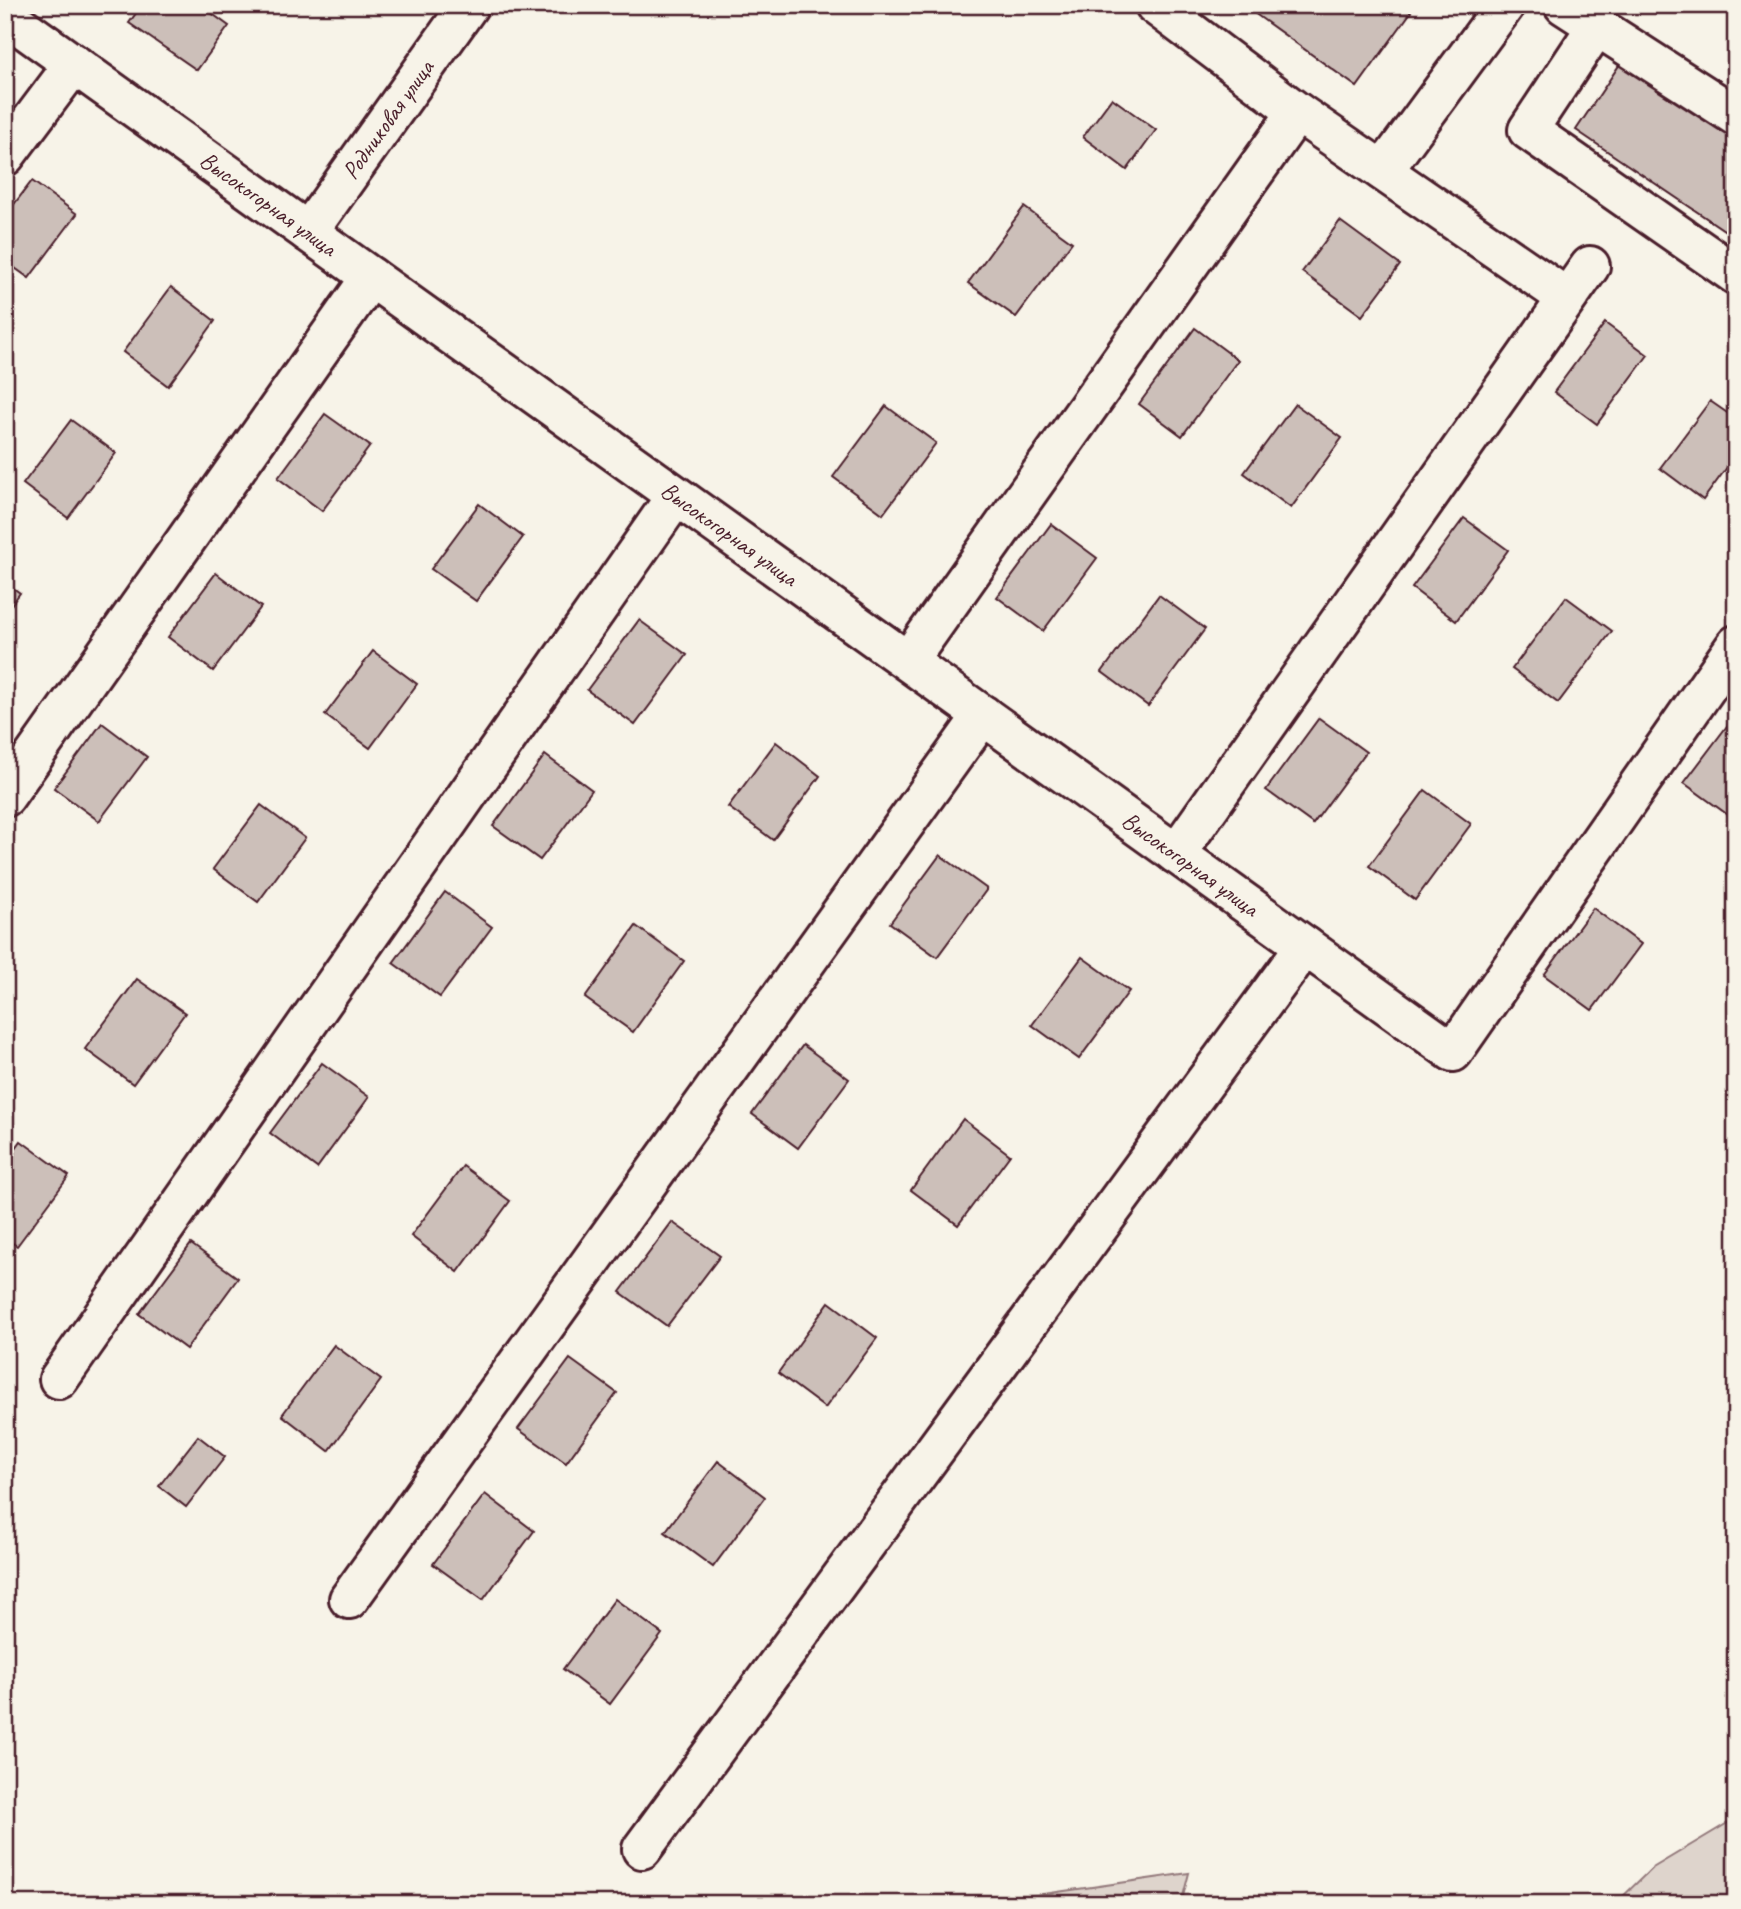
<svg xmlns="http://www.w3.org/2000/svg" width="1741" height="1909" viewBox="0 0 1741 1909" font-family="Caveat,sans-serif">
	<rect width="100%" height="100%" fill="#f7f3e8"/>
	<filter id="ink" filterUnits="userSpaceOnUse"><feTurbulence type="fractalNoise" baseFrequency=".0143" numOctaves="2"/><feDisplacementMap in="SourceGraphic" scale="14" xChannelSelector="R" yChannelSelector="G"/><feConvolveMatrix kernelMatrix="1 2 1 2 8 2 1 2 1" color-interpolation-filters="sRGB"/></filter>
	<g filter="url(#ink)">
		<g fill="#ded4cc" stroke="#947a7c" stroke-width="2">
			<polygon points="1736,1818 1736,1904 1615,1904 1651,1869"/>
			<polygon points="1189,1873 1181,1904 1027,1904 1030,1896"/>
		</g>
		<g fill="#ccbfb9" stroke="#4a1f2b" stroke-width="2">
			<polygon points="142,5 200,5 229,26 197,70 129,23"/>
			<polygon points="1243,5 1401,5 1411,12 1357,87"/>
			<polygon points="1622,61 1736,138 1736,238 1576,130"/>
			<polygon points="1112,98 1156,130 1127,170 1083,137"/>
			<polygon points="32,181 77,214 29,278 5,261 5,216"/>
			<polygon points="1024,207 1072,242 1016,317 968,283"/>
			<polygon points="1340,221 1400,265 1362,316 1302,272"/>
			<polygon points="171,287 215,321 168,386 123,352"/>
			<polygon points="1605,323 1648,355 1597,424 1554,392"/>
			<polygon points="1195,328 1238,360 1182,436 1139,404"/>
			<polygon points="1710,401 1736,419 1736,455 1703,500 1660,468"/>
			<polygon points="1295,404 1342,438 1291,508 1244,473"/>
			<polygon points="886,406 936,443 883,514 833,477"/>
			<polygon points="325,414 370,446 322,511 278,478"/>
			<polygon points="71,420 116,453 68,518 23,484"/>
			<polygon points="479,504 523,537 476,601 431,569"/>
			<polygon points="1464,518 1508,550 1456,621 1412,588"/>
			<polygon points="1051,524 1097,558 1043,631 997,597"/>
			<polygon points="216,573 261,607 213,671 168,637"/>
			<polygon points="5,582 20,593 5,613"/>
			<polygon points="1159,595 1205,629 1148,706 1102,672"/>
			<polygon points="1566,597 1612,631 1558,703 1512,669"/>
			<polygon points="639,620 687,655 635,725 587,690"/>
			<polygon points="373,651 417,684 370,748 325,715"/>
			<polygon points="1319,718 1366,752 1313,824 1266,790"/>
			<polygon points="1733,718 1736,720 1736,810 1731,817 1684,783"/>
			<polygon points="102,723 147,757 99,821 54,788"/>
			<polygon points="776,742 820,776 773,840 728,807"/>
			<polygon points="545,755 592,790 540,860 493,826"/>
			<polygon points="1425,790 1471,824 1415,900 1369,866"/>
			<polygon points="261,805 305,838 258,902 213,869"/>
			<polygon points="940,855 987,889 937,957 890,923"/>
			<polygon points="445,892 492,927 440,997 393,963"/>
			<polygon points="1593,908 1641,944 1592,1010 1544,975"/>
			<polygon points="636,926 684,961 633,1032 585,998"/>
			<polygon points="5,945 14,951 5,963"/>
			<polygon points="1082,957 1129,991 1079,1059 1032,1025"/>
			<polygon points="137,979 185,1013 133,1084 85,1049"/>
			<polygon points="803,1045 849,1079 798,1148 752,1114"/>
			<polygon points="322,1063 369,1097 317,1168 270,1133"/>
			<polygon points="963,1119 1010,1155 958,1225 911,1190"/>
			<polygon points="21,1141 69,1176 17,1246 5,1238 5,1163"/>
			<polygon points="463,1166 510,1201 458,1272 411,1236"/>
			<polygon points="672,1222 720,1256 667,1326 620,1292"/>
			<polygon points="191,1244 238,1278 186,1349 139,1314"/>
			<polygon points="829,1302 877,1338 825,1408 778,1373"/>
			<polygon points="334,1345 381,1380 329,1451 282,1415"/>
			<polygon points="570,1359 617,1393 566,1463 518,1429"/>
			<polygon points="198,1436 225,1457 186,1507 159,1486"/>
			<polygon points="718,1461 765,1497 713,1567 665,1532"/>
			<polygon points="485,1494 534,1531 483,1600 433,1564"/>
			<polygon points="615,1599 662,1634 610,1704 563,1669"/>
		</g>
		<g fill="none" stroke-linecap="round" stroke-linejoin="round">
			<g stroke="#4a1f2b" stroke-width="44">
				<g id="minor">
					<polyline points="1155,5 1297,112"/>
					<polyline points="1564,5 1736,116"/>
					<path id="s1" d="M5,15l1448,1037 283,-407"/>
					<polyline points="1597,26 1528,130 1736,275"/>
					<polyline points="5,156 74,64"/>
					<polyline points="1383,171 1505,5"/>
					<path id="s2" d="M308,232l161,-227"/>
					<polyline points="908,661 1297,112 1567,298"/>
					<polyline points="5,797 371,277"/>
					<polyline points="1176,854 1590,266"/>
					<polyline points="59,1379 676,496"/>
					<polyline points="349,1599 983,715"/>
					<polyline points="642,1849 1305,946"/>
				</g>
			</g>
			<use href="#minor" stroke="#f7f3e8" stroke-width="38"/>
		</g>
	</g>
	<g text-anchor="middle" stroke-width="7" stroke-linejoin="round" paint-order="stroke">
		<g font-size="24" fill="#4a1f2b" stroke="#f7f3e8">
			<text dy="8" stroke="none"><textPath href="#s2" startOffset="138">Родниковая улица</textPath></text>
			<text dy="8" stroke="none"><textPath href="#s1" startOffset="324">Высокогорная улица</textPath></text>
			<text dy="8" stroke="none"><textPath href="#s1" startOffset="891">Высокогорная улица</textPath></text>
			<text dy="8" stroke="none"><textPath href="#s1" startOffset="1458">Высокогорная улица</textPath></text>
		</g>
	</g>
	<rect width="1741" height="1909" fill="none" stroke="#f7f3e8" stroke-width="28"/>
	<rect x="14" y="14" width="1713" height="1881" fill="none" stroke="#4a1f2b" stroke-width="2.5" filter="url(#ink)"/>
</svg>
